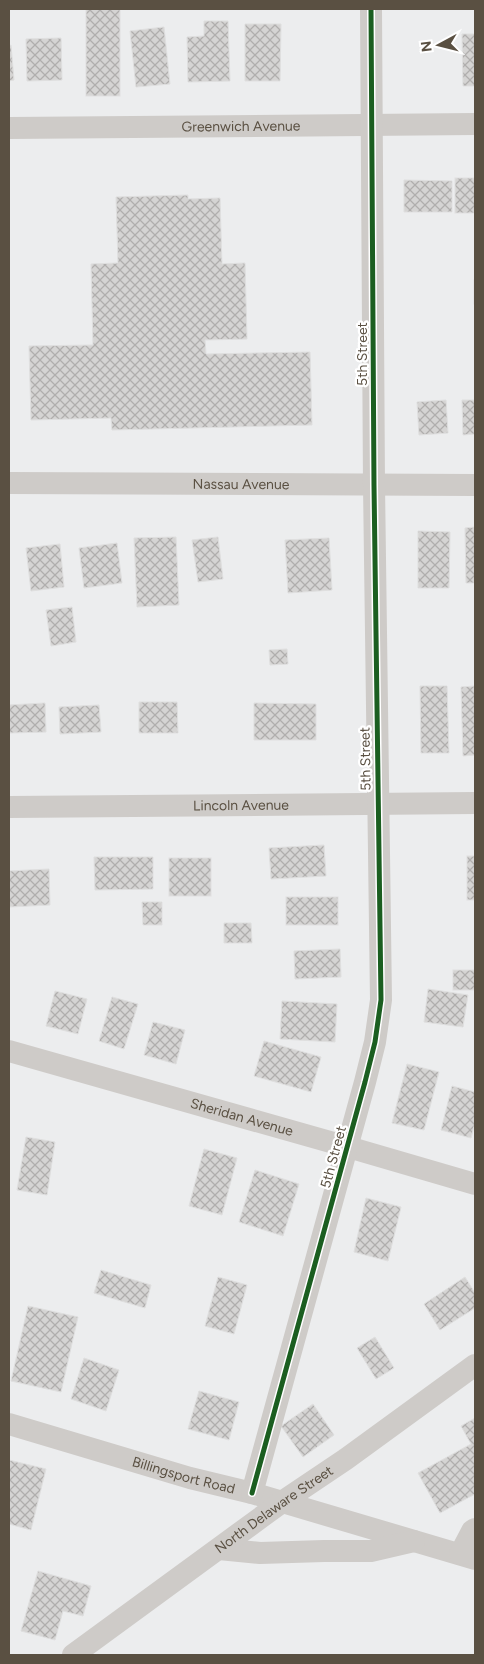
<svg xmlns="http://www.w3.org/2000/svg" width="484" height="1664" viewBox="0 0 484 1664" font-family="Figtree,sans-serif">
	<defs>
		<pattern id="building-cross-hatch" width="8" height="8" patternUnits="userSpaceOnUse" patternTransform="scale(1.25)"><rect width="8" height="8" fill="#d5d4d3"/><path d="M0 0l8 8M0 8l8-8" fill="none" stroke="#b0aead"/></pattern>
	</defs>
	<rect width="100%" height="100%" fill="#ecedee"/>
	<g fill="url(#building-cross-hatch)" stroke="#dfdfdf">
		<rect x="86" y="9" width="34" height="87"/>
		<polygon points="204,21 228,21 230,81 188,82 187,37 204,36"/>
		<polygon points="245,24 281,24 280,81 245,81"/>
		<polygon points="164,27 170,84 136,87 130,31"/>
		<polygon points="462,34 475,34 475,86 463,86"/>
		<polygon points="61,38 62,80 27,81 26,39"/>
		<polygon points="11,45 14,80 9,81 9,46"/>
		<rect x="455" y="178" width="20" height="35"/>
		<polygon points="404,180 452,181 452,212 404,212"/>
		<polygon points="188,195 188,199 220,198 222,264 245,263 247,339 205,340 206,354 310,352 312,425 112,430 111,418 31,420 29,346 93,345 91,264 118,263 116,197"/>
		<rect x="474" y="280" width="1" height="24"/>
		<polygon points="446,400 448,433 419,435 417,402"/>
		<polygon points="462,400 475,400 475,434 463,435"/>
		<polygon points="475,527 475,583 466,583 465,528"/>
		<polygon points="418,531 450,532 449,588 418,588"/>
		<polygon points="176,537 179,605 137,607 134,538"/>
		<polygon points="218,537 223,579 198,582 192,540"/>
		<polygon points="329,538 332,590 288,593 285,540"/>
		<polygon points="117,543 122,583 84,588 79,548"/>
		<polygon points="60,544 64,587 31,591 26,548"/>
		<polygon points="72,607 76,642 51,646 46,610"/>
		<polygon points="287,649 288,664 270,665 269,650"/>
		<polygon points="420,686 447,686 449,753 421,753"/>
		<polygon points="475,686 475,755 463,756 461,687"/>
		<polygon points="139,702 177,702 178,733 139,733"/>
		<polygon points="45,703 46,732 9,733 9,705"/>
		<polygon points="254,703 316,704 316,740 254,740"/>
		<polygon points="99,705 101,732 60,734 59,707"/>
		<polygon points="324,845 326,876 271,879 269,848"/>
		<rect x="467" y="856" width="8" height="44"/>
		<polygon points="94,857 153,857 153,889 95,890"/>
		<rect x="169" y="858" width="42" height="38"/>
		<polygon points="49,869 50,905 9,907 9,871"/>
		<rect x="286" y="897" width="52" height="28"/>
		<polygon points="142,902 162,902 162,925 143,925"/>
		<polygon points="224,923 251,923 252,943 224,943"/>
		<polygon points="340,949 341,977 295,979 294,951"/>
		<rect x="453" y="970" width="22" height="20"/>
		<polygon points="428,989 468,995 463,1027 424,1022"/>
		<polygon points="55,991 87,999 78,1034 46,1026"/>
		<polygon points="112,997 138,1004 124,1049 99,1041"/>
		<polygon points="282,1001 337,1004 335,1042 280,1039"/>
		<polygon points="153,1022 185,1030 176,1064 144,1055"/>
		<polygon points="264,1041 321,1057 311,1092 254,1076"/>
		<polygon points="407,1064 439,1072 424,1130 392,1123"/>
		<polygon points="452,1086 475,1092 475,1123 471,1138 441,1130"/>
		<polygon points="26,1137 55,1142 47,1195 17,1190"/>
		<polygon points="204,1149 237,1158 222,1215 189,1206"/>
		<polygon points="255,1170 299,1184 283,1236 239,1222"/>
		<polygon points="366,1198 401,1207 388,1261 354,1252"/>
		<polygon points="101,1270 151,1285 145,1308 94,1293"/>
		<polygon points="218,1277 247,1285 234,1334 205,1326"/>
		<polygon points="465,1277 475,1293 475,1308 440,1330 424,1304"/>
		<polygon points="28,1306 78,1317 61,1392 11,1381"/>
		<polygon points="375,1337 394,1368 376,1379 357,1348"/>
		<polygon points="84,1358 119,1370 106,1411 71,1399"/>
		<polygon points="199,1391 239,1402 229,1440 188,1429"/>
		<polygon points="313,1404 334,1435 303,1457 281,1426"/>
		<polygon points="475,1418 475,1494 440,1513 418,1473 471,1444 461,1426"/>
		<polygon points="9,1460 46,1469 31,1530 9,1524"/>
		<polygon points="38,1571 91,1586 83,1616 63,1611 55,1640 21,1631"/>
	</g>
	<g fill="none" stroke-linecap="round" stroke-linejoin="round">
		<g stroke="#cecbc8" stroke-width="22">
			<path id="s1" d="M9,128l466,-4"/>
			<path id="s2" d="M9,483l466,2"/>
			<path id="s3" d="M9,807l466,-4"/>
			<path id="s4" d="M9,1051l339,96 127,37"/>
			<path id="s5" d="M9,1424l181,54 62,15 223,66"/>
			<polyline points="252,1493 365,1082 375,1042 381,1000 374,485 371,9"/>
			<polyline points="219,1549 260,1553 324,1551 371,1551 414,1541"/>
			<polyline points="460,1554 472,1531 475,1529"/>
			<path id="s6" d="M73,1655l209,-153 64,-43 129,-94"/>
		</g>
		<g stroke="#fff" stroke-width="8">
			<polyline id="cycleway" points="252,1493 365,1082 375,1042 381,1000 374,485 371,9"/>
		</g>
		<use href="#cycleway" stroke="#1b5e20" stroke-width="5"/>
	</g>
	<g text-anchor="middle" stroke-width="4.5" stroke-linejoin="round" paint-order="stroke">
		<g font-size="14" fill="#5a5042" stroke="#fff">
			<text dy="5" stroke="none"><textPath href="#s1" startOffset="232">Greenwich Avenue</textPath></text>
			<text transform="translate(362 354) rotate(-90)" y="5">5th Street</text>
			<text dy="5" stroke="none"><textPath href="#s2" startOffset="232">Nassau Avenue</textPath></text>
			<text transform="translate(365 759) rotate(-91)" y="5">5th Street</text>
			<text dy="5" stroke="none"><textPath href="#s3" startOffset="232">Lincoln Avenue</textPath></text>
			<text dy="5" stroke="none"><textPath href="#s4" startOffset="242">Sheridan Avenue</textPath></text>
			<text transform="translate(333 1157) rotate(-75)" y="5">5th Street</text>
			<text dy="5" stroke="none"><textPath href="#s5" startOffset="182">Billingsport Road</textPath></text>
			<text dy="5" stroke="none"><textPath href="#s6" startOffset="248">North Delaware Street</textPath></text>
		</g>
	</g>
	<rect width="484" height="1664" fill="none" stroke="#5a5042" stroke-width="20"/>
	<g transform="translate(439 45) rotate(263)" stroke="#ffffff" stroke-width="4" paint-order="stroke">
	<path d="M0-4L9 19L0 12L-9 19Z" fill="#5a5042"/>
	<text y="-8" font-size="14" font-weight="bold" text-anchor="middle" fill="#5a5042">N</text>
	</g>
</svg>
